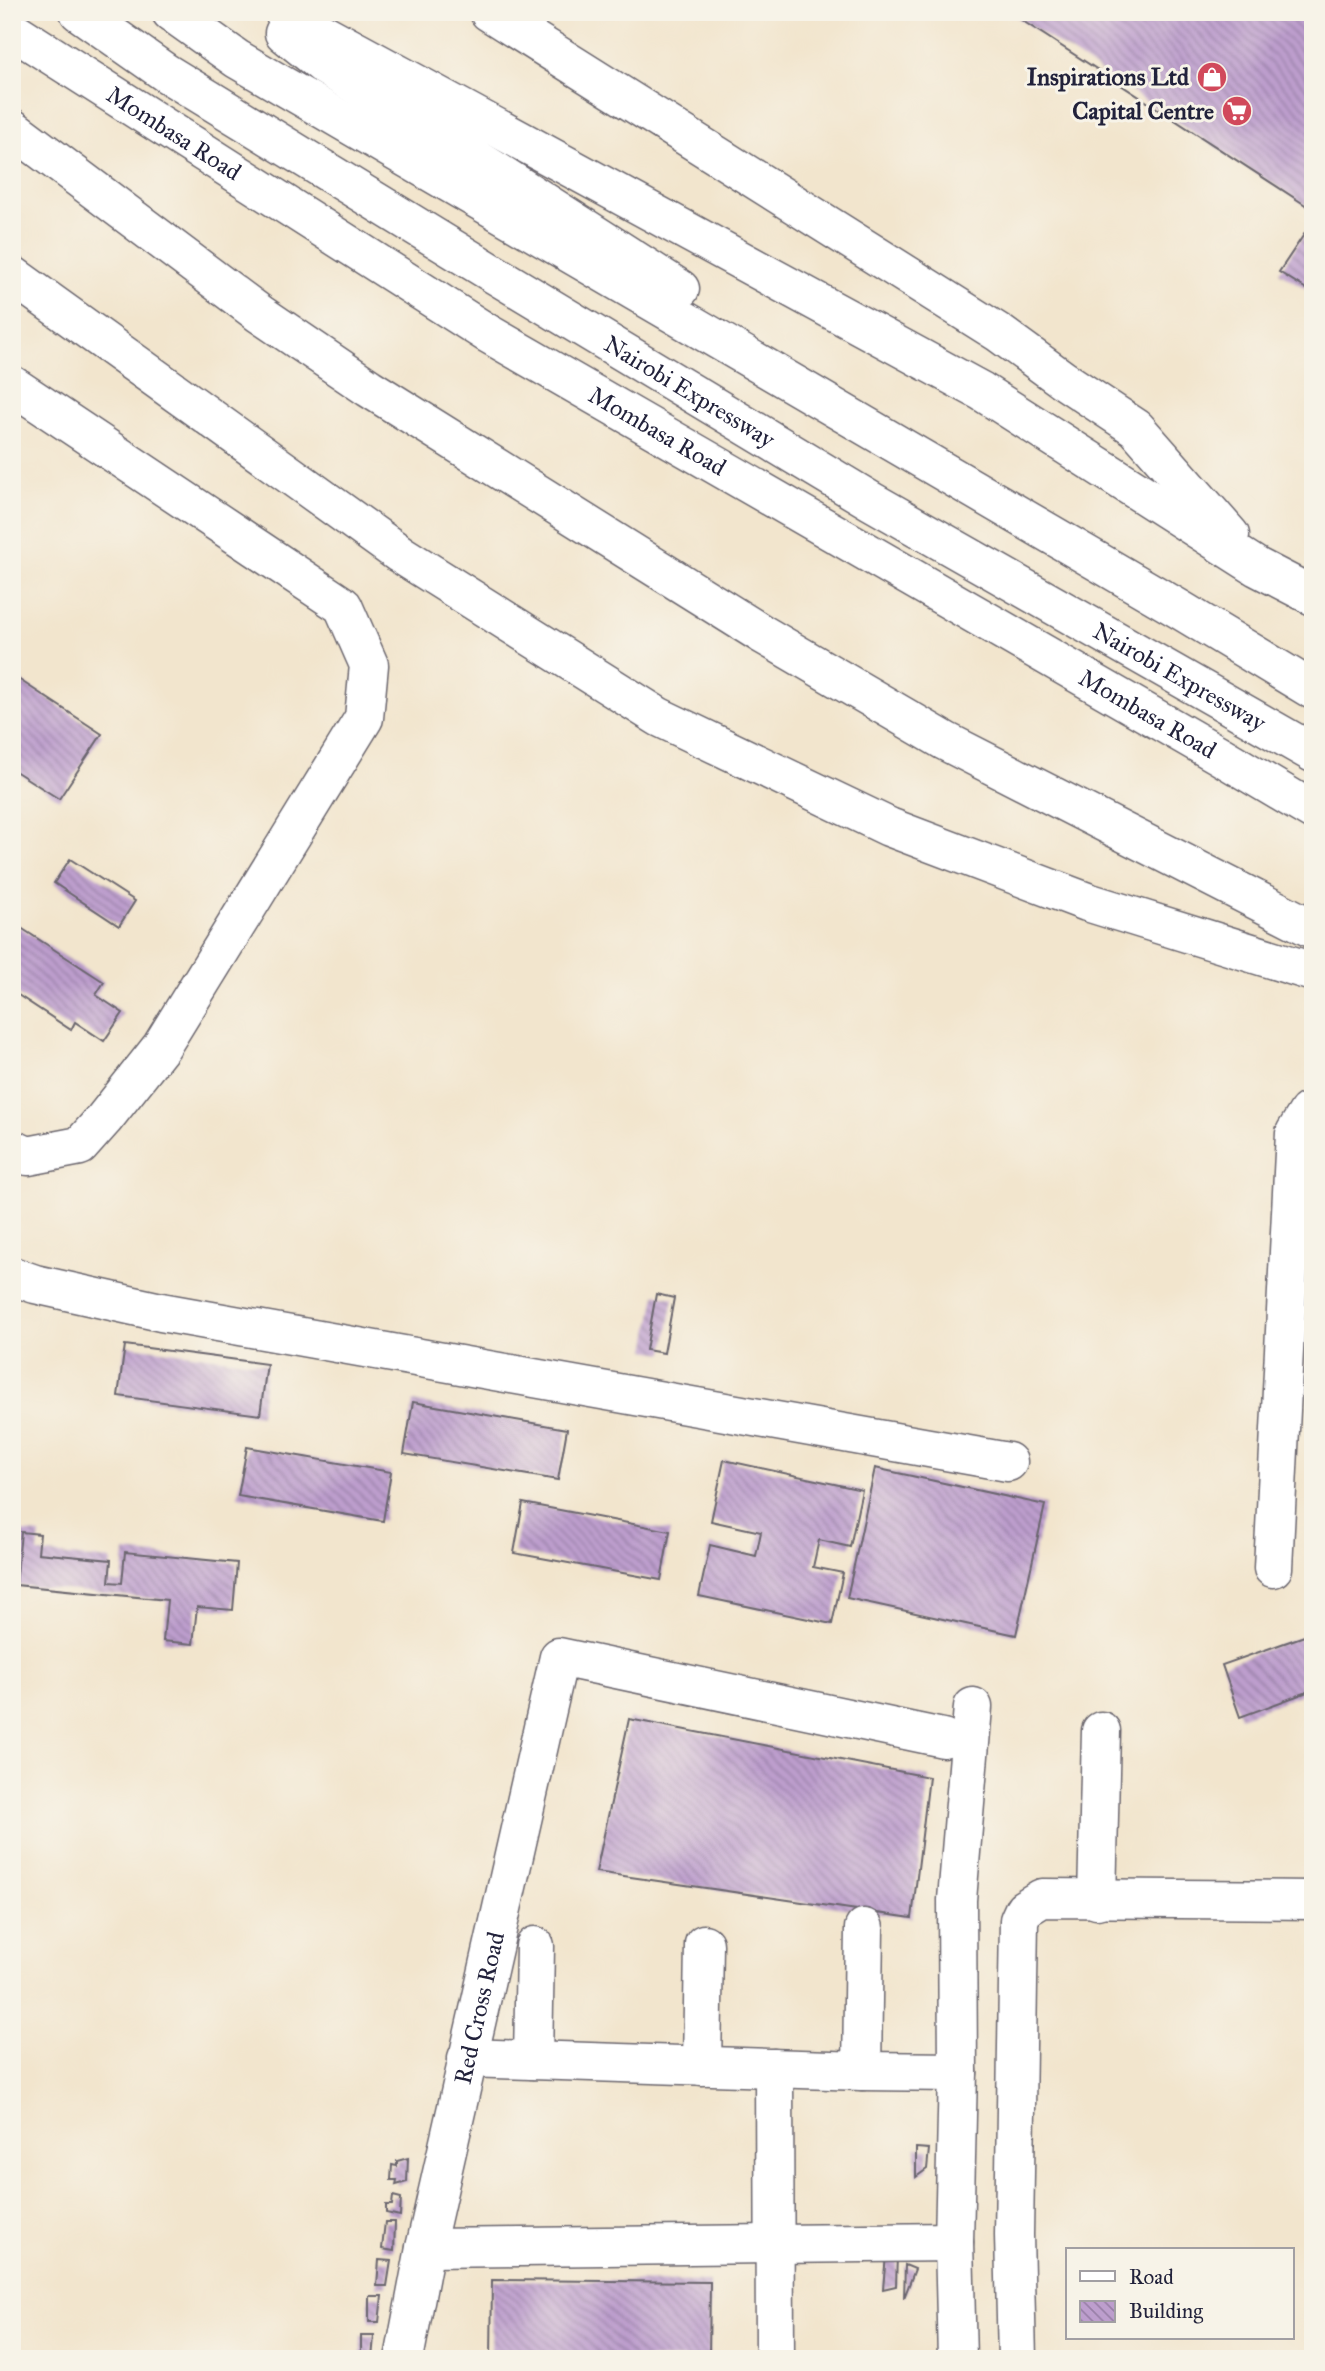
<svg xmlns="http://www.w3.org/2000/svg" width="1325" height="2371" viewBox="0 0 1325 2371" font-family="'IM FELL Great Primer',serif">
	<defs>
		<pattern id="building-back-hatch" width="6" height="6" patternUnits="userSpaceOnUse" patternTransform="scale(1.75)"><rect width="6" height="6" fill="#bd9ecd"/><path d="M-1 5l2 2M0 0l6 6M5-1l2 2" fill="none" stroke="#9980a8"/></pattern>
	</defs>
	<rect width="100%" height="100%" fill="#f7f3e8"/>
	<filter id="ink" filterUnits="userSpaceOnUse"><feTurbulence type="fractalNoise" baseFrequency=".0143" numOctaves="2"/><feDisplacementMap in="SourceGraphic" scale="14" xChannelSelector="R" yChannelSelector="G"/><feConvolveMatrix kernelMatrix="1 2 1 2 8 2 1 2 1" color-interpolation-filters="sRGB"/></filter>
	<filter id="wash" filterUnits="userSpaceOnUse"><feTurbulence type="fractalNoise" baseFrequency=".00686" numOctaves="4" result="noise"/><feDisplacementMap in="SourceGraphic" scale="28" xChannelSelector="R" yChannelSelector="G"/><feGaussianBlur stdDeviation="1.57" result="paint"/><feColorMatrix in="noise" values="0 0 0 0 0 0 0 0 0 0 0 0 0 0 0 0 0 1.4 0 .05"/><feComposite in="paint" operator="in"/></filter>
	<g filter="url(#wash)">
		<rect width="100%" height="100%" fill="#f2e5cd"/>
		<g id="blocks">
			<g fill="url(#building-back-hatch)">
				<polygon points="1009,12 1313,12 1313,210"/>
				<polygon points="1313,221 1313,293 1279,272"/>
				<polygon points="12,675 102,734 59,799 12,769"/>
				<polygon points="70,859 135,901 119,926 54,883"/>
				<polygon points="12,922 104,982 96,995 123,1013 104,1041 75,1022 71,1030 12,991"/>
				<polygon points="656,1294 674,1298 664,1353 646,1350"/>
				<polygon points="125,1345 267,1364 260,1415 118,1396"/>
				<polygon points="413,1402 567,1429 558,1480 404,1454"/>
				<polygon points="247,1447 391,1472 383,1521 238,1496"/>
				<polygon points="724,1460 862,1490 850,1547 819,1540 813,1567 843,1573 832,1624 699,1596 710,1545 756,1556 761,1532 711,1521"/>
				<polygon points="875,1468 1045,1505 1016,1635 847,1598"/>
				<polygon points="523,1503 670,1531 661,1580 514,1553"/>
				<polygon points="21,1532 40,1534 38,1553 111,1560 109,1582 122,1583 125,1552 237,1563 233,1610 197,1607 193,1644 163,1641 167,1600 16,1585"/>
				<polygon points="1313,1633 1313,1690 1240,1717 1222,1665"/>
				<polygon points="629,1719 929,1777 912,1918 596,1872"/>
				<polygon points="916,2148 929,2149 927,2169 916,2177"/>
				<polygon points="408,2158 407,2182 396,2185 397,2180 391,2180 392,2165 397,2166 397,2161"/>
				<polygon points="393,2196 401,2198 400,2216 386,2213 386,2205 392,2205"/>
				<polygon points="385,2222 395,2222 394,2251 382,2249"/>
				<polygon points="886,2255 897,2255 896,2286 883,2289"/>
				<polygon points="379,2260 391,2261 387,2286 377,2286"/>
				<polygon points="905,2265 915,2269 904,2298"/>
				<polygon points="492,2280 710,2282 709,2359 491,2359"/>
				<polygon points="369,2296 382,2296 379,2322 369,2322"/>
				<polygon points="361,2336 374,2336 372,2359 361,2359"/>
			</g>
		</g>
	</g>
	<g filter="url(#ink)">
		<use href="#blocks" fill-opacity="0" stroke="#6b666e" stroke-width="2"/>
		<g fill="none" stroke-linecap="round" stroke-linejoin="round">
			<g stroke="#6b666e" stroke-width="41">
				<g id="minor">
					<polyline points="12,385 343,606 369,665 364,718 161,1047 104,1119 80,1146 28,1156 12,1149"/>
					<polyline points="12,1276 35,1284 161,1312 1008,1462"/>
					<polyline points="1273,1568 1295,1133 1308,1112 1313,1109"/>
					<polyline points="1097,1900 1101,1731"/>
					<polyline points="467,2058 862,2071 864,1928"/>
					<polyline points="533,2060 535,1946"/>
					<polyline points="702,2066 704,1944"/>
					<polyline points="774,2068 775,2359"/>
					<polyline points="862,2071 958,2072"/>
					<polyline points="425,2248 954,2242"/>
					<path id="s1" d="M404,2359l21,-111 134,-591 384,81"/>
					<polyline points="957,2359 954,2242 958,2072 957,1900 973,1707"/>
					<polyline points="1017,2359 1014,2235 1019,1920 1024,1909 1042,1898 1313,1900"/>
				</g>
			</g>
			<g stroke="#6b666e" stroke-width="41">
				<g id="highway">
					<path id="s2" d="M79,12l87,61 328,201 377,227 442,252"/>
					<polyline points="171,12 237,59 1179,609 1313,690"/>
					<polyline points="284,12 981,391 1257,567 1313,596"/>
					<polyline points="489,12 999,333 1062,379 1136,428 1230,535"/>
					<path id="s3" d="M12,30l475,303 732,422 94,56"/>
					<polyline points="284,33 325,66 499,173 680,289"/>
					<polyline points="12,128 260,314 369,388 762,634 945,741 1313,929"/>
					<polyline points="12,275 400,554 659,717 889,827 1087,902 1313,972"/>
				</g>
			</g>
			<use href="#minor" stroke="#fff" stroke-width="38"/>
			<use href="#highway" stroke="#fff" stroke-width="38"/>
		</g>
	</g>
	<defs>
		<g id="shop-disc" transform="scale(1.575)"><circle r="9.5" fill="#d1495b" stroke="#f7f3e8"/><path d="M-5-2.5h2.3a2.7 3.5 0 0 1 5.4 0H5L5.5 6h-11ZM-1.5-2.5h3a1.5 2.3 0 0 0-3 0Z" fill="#fff"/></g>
		<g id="supermarket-disc" transform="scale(1.575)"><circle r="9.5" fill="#d1495b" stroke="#f7f3e8"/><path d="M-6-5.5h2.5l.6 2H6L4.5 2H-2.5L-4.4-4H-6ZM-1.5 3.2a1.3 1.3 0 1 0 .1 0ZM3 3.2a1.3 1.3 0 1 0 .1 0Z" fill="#fff"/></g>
	</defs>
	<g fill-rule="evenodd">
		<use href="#shop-disc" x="1212" y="77"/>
		<use href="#supermarket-disc" x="1237" y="111"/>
	</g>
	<g text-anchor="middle" stroke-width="6" stroke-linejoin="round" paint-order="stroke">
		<g font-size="24" font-weight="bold" fill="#22223b" stroke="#f7f3e8" text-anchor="end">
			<text x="1189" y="85">Inspirations Ltd</text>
			<text x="1214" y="119">Capital Centre</text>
		</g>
		<g font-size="24" fill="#22223b" stroke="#f7f3e8">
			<text dy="8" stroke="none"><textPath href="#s3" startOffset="192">Mombasa Road</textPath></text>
			<text dy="8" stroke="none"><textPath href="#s2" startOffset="719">Nairobi Expressway</textPath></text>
			<text dy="8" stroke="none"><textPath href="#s3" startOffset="760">Mombasa Road</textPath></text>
			<text dy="8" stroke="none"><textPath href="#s2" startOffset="1286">Nairobi Expressway</textPath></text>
			<text dy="8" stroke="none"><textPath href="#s3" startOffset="1326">Mombasa Road</textPath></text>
			<text dy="8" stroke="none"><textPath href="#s1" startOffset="359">Red Cross Road</textPath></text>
		</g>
	</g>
	<rect width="1325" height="2371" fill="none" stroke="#f7f3e8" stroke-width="42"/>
	<rect x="1066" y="2248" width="228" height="91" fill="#f7f3e8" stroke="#a29fa3" stroke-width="2"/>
	<rect x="1080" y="2271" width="35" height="10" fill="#ffffff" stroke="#a29fa3" stroke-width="2"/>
	<text x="1129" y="2284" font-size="21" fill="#22223b">Road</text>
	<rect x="1080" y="2301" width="35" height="21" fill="url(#building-back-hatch)" stroke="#a29fa3" stroke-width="2"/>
	<text x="1129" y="2318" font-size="21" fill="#22223b">Building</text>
</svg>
